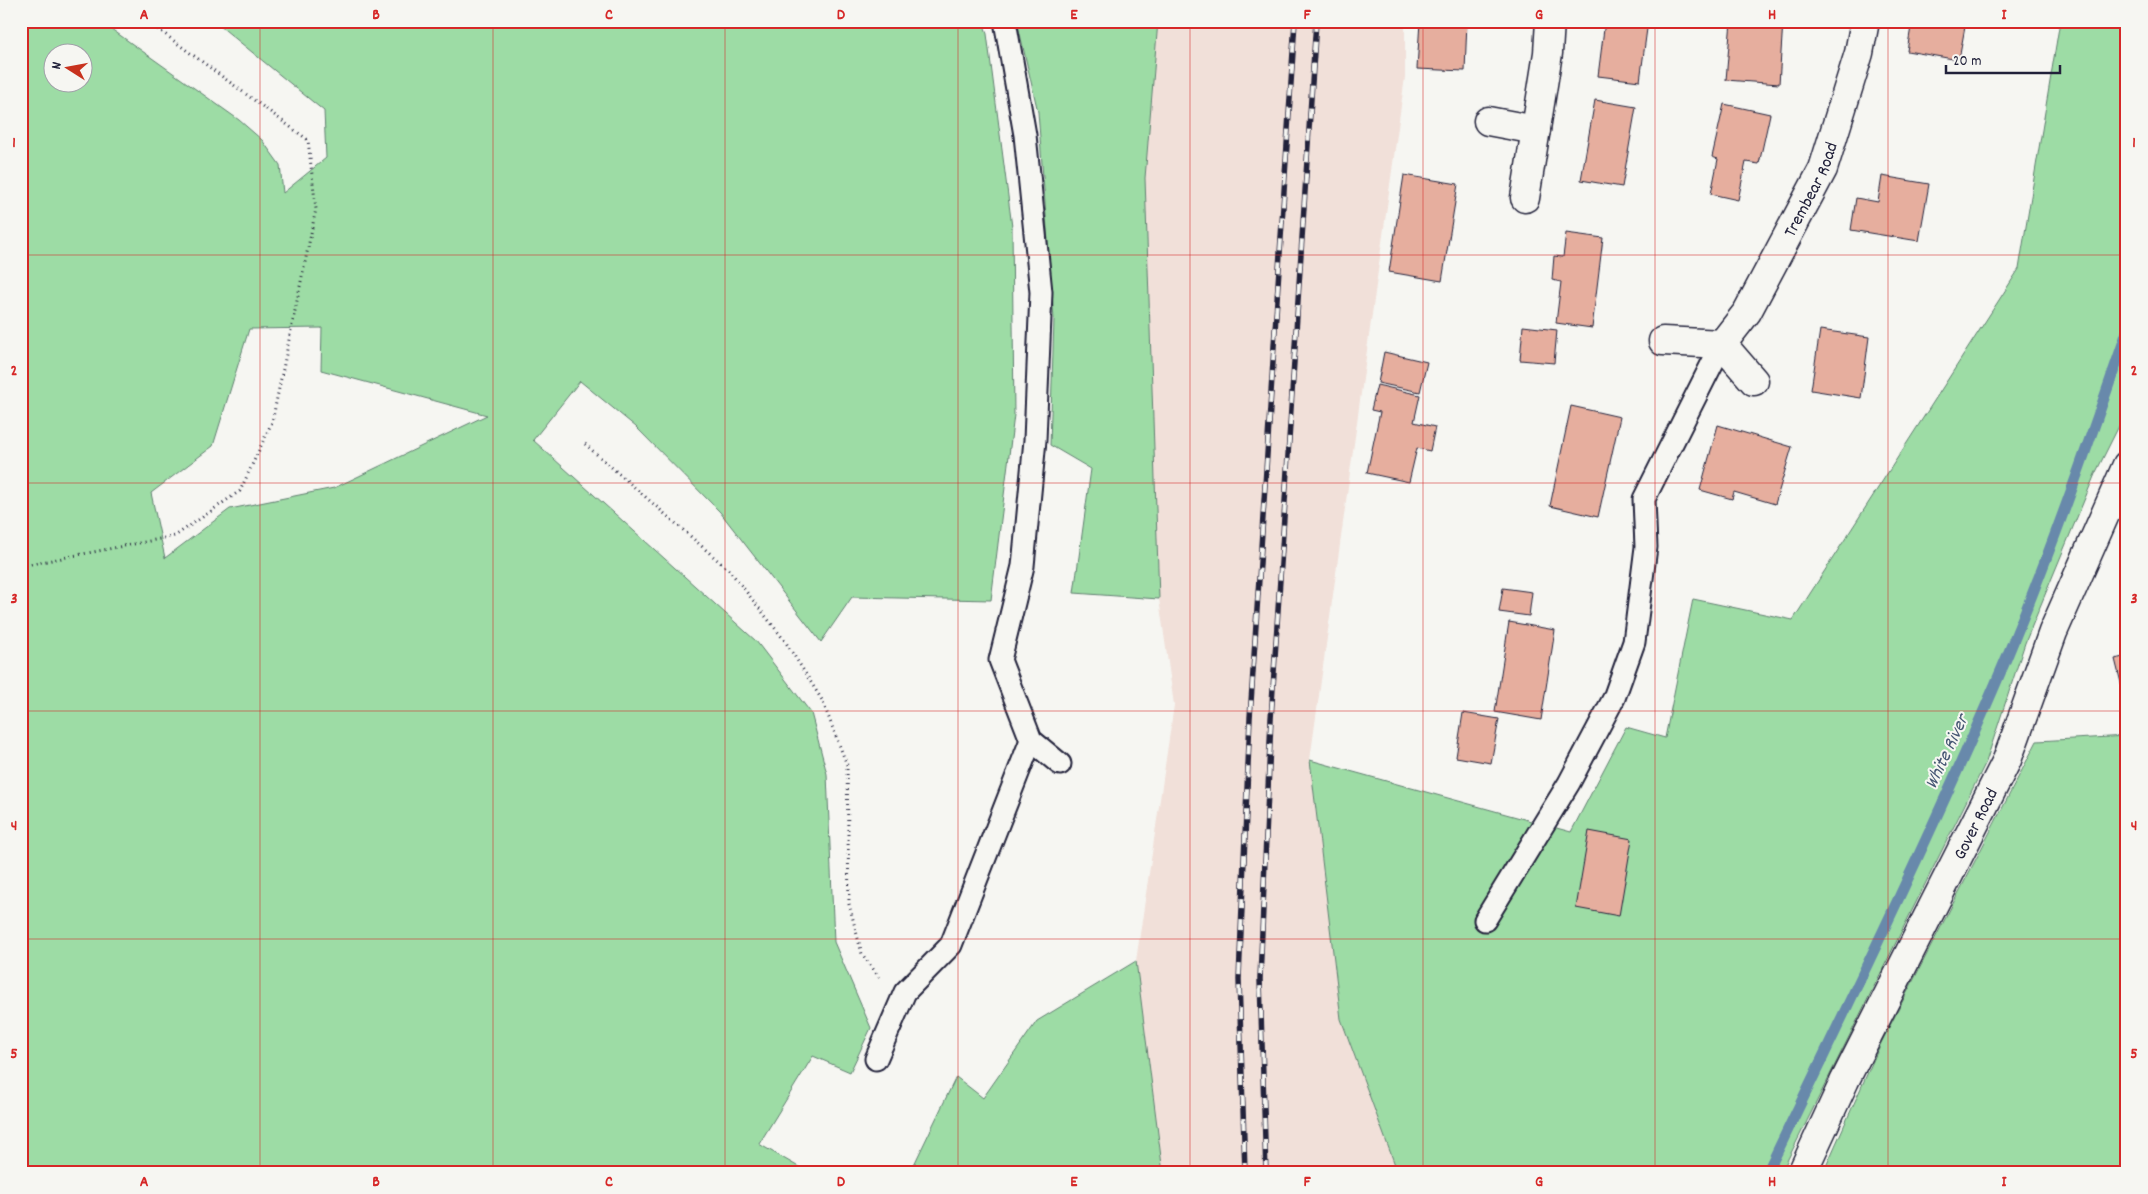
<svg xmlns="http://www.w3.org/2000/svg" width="2148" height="1194" viewBox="0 0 2148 1194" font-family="Dekko,sans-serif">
	<rect width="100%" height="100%" fill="#f6f6f2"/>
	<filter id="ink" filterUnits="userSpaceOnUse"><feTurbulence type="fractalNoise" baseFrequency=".02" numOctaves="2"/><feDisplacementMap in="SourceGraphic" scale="10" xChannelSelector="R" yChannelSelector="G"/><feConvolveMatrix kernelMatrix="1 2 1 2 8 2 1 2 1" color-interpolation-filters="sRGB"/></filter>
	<g filter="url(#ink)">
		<polygon fill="#f1e0d9" points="1158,21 1405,21 1405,77 1310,760 1341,1019 1398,1173 1163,1173 1136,961 1174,705 1159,599 1145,178"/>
		<g fill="#9ddca5" stroke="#607f70" fill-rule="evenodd">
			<path d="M21,21h79l139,99 23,20 18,25 3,28 43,-35 -2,-47 -110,-90h769l4,13 25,193 2,188 -23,185 -139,-3 -31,45 -101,-130 -84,-85 -56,-46 -47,59 223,201 55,72 16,61 7,168 37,86 -21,44 -37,-16 -54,88 50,29h-788zM82,52v30h-30v-30zM322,328l-1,42 166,45 -153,73 -104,21 -65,49 -14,-65 62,-47 36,-117z"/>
			<polygon points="1017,21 1158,21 1145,178 1159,599 1074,593 1091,469 1050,445 1054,319 1038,112"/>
			<polygon points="2060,21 2127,21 2127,410 2095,474 2025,643 1986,762 1781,1173 1398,1173 1341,1019 1310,760 1571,832 1626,727 1665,738 1693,599 1793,620 2019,269"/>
			<polygon points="2127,736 2127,1173 1823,1173 1881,1043 2037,741"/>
			<polygon points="1136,961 1163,1173 910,1173 956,1077 983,1098 1037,1021"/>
		</g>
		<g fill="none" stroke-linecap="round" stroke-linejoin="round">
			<path stroke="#6889ab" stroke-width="11" d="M1767,1173c78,-162 157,-323 228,-488 50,-116 91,-234 132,-353"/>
		</g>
		<g fill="#e6ae9e" stroke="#22223b">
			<polygon points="1420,21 1467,21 1465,71 1417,69"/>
			<polygon points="1605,21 1648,21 1640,81 1598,76"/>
			<polygon points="1731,21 1783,21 1779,84 1726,80"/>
			<polygon points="1912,21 1966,21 1959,60 1907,51"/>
			<polygon points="1595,100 1636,107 1622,187 1581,180"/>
			<polygon points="1724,104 1770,114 1759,164 1746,162 1738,200 1711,194 1718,159 1712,157"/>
			<polygon points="1404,175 1458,184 1442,281 1389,272"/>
			<polygon points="1882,176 1929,184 1919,241 1851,230 1856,198 1878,202"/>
			<polygon points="1566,233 1603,238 1592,328 1556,323 1561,282 1552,280 1554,256 1563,257"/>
			<polygon points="1523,326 1557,330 1554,363 1520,360"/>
			<polygon points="1820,330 1869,337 1861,398 1811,390"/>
			<polygon points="1384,352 1427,362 1420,392 1378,383"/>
			<polygon points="1377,385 1420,395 1414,422 1435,427 1430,451 1417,448 1409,482 1367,473 1380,412 1371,410"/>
			<polygon points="1571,406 1620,417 1598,517 1550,506"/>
			<polygon points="1718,425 1792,447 1775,504 1734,492 1732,499 1700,490"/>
			<polygon points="1503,588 1532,592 1529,616 1499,612"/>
			<polygon points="1509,622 1555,630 1541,720 1495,712"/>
			<polygon points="2127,656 2127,707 2115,659"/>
			<polygon points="1463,713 1499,719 1491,763 1456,757"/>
			<polygon points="1589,831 1632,839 1619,916 1576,908"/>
		</g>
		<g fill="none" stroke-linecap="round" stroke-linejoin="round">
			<g stroke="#22223b" stroke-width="25">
				<g id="service">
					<polyline points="1005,21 1025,135 1041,292 1035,440 1023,566 1000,660 1031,740 1060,764"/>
					<polyline points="1485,920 1569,783 1614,698 1634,642 1646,547 1644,499 1722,344"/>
					<polyline points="876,1059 905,992 951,945 1031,740"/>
				</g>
			</g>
			<g stroke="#22223b" stroke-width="31">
				<g id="minor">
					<polyline points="1488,121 1536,130"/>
					<polyline points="1525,198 1548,53 1550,21"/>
					<polyline points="1663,341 1722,344 1754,381"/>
					<path id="s1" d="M1722,344l25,-32 76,-143 36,-116 6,-32"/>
					<path id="s2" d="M1802,1173l43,-93 162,-320 46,-128 74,-167"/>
				</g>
			</g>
			<g stroke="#22223b" stroke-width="3" stroke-dasharray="1 4" stroke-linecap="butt">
				<polyline points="585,444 730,571 785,641 822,700 847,765 849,904 862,954 879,977"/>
				<polyline points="21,566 175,536 240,491 272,422 316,209 308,140 147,21"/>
			</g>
			<use href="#service" stroke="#f6f6f2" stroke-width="21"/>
			<use href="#minor" stroke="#f6f6f2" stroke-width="28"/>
			<g stroke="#22223b" stroke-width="5.5">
				<g id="rail">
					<polyline points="1245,1173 1239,979 1250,718 1295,21"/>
					<polyline points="1266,1173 1260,979 1271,719 1316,21"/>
				</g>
			</g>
			<use href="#rail" stroke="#f6f6f2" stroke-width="4" stroke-dasharray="11" stroke-linecap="butt"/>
		</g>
	</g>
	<path fill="none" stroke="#d62828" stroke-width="1" stroke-opacity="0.55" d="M260,21v1152M493,21v1152M725,21v1152M958,21v1152M1190,21v1152M1423,21v1152M1655,21v1152M1888,21v1152M21,255h2106M21,483h2106M21,711h2106M21,939h2106"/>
	<g text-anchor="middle" stroke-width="4" stroke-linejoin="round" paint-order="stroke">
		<g font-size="18" fill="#22223b" stroke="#f6f6f2">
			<text dy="6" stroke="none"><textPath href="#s1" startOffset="179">Trembear Road</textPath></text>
			<text dy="6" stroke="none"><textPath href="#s2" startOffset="390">Gover Road</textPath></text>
		</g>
		<g font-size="19" font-style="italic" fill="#455673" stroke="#f6f6f2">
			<text transform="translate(1945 751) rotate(-65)" y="7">White River</text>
		</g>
	</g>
	<rect width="2148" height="1194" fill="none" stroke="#f6f6f2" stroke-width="55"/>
	<g transform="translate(68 68) rotate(281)"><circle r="24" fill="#f6f6f2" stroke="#a1a1a9"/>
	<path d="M0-4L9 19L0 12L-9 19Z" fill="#c8321e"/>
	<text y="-8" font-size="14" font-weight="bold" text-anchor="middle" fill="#22223b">N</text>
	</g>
	<path d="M1946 65v8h114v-8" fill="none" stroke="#22223b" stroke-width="2.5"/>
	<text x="1953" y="65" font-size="15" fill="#22223b" stroke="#f6f6f2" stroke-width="4" paint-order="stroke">20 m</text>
	<rect x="28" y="28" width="2092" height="1138" fill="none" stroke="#d62828" stroke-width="2"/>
	<g font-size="16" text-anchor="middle" font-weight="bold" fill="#d62828">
		<text x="144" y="19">A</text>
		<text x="376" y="19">B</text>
		<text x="609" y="19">C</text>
		<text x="841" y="19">D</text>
		<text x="1074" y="19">E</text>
		<text x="1307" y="19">F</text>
		<text x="1539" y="19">G</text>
		<text x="1772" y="19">H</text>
		<text x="2004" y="19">I</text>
		<text x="14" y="147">1</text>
		<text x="2134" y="147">1</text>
		<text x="14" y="375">2</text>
		<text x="2134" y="375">2</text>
		<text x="14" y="603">3</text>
		<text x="2134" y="603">3</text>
		<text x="14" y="830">4</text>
		<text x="2134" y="830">4</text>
		<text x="14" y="1058">5</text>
		<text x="2134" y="1058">5</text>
		<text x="144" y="1186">A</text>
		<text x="376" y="1186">B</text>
		<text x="609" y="1186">C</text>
		<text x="841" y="1186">D</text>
		<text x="1074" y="1186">E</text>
		<text x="1307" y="1186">F</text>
		<text x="1539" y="1186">G</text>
		<text x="1772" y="1186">H</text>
		<text x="2004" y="1186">I</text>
	</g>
</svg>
